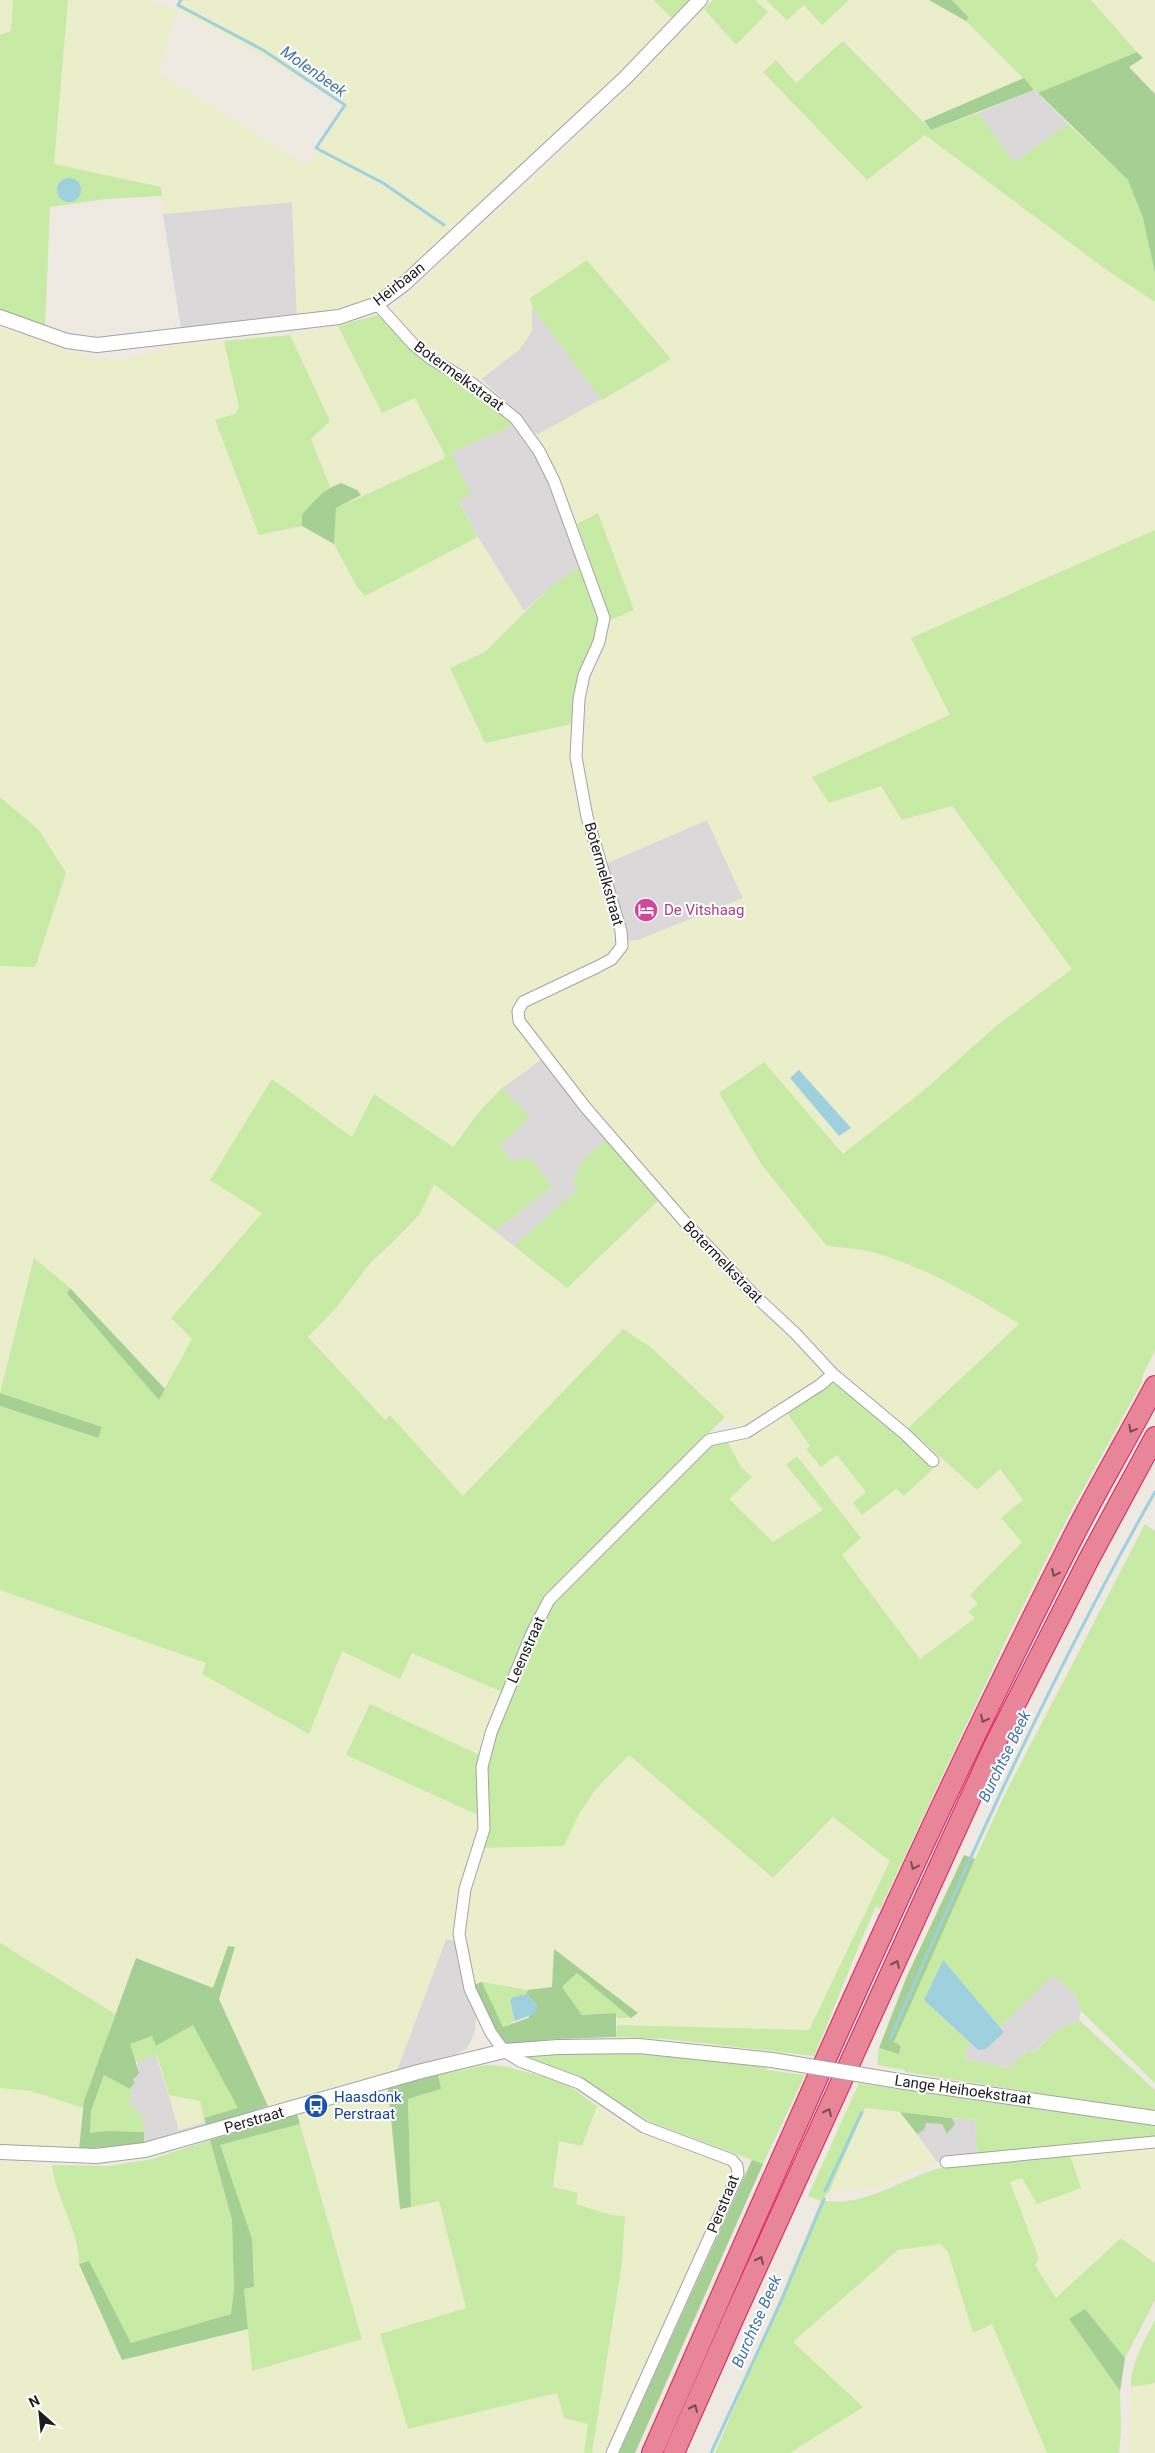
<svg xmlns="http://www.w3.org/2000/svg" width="1155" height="2453" viewBox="0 0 1155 2453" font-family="Roboto,sans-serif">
	<rect width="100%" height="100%" fill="#eee9e1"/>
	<g fill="#dad8d9">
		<polygon points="1034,90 1068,124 1014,162 978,113"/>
		<polygon points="292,202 297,316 181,328 163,214"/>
		<polygon points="532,307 602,400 537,435 515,410 481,379 520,349 532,331"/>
		<polygon points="515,424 535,453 550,484 583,564 550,587 524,611 478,537 458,499 470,494 451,453"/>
		<polygon points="707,820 743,898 638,940 628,941 605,864"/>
		<polygon points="542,1059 607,1139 582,1161 578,1189 514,1246 495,1231 552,1186 512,1161 500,1145 530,1117 502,1088"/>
		<polygon points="446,1939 456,1941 476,2012 475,2031 470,2043 466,2049 456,2054 397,2070"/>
		<polygon points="1053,1975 1076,1995 1081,2011 1079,2020 1056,2031 1031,2054 1027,2050 1010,2068 964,2059 969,2042 978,2050 1004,2031 1000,2027"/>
		<polygon points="156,2055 179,2130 205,2122 207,2127 144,2144 142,2114 136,2114 126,2106 127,2102 131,2096 130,2089 135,2085 133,2080 139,2073 137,2061"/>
		<polygon points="952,2118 975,2120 977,2156 937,2162 917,2134 924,2130 926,2123 942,2124 947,2134 955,2124"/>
	</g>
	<g fill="#ebeecb" fill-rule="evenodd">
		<polygon points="0,0 13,0 11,31 0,35"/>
		<path d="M68,0h76l34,10 5,-10h470l21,20 -277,261 -23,18 -23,10 -54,7 -5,-114 -129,12 -2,-27 -107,-23zM178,11l170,92 -41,63 -149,-94z"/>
		<polygon points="755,0 766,0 787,20 804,5 822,25 849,0 929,0 966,21 1024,78 924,121 844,41 796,83 763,72 925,135 1108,271 1155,302 1155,530 911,638 951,715 830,803 881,786 903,820 951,806 1073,970 996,1026 929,1086 843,1154 764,1062 719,1093 762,1165 826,1245 876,1253 904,1262 977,1298 1020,1324 908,1428 841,1371 681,1211 524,1022 522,1012 525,1008 626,950 628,941 638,940 743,898 707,820 605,864 586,792 584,772 587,696 605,645 611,620 634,610 597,514 577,524 537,435 671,360 530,298 532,307 532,331 520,349 481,379 448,361 423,343 398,317 393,308 604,113 704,9 736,45 768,12"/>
		<polygon points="1091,0 1155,0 1155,94 1129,66 1142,58"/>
		<polygon points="338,326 382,412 414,397 445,455 444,459 361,495 357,490 341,483 330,487 311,439 330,421 290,335"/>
		<polygon points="0,327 93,359 121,359 151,354 175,345 224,341 239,407 235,414 216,420 272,534 302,526 334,544 357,587 365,596 478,537 524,611 485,652 450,669 485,743 571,724 571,766 575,793 612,931 613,942 611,948 603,957 582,969 519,998 513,1013 513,1023 542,1059 502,1088 453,1147 374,1094 352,1137 272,1079 262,1213 172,1318 192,1339 165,1389 70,1288 35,1258 0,1392 0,966 35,967 39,830 0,797"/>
		<polygon points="434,1184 567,1288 659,1200 819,1364 822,1371 821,1377 741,1429 734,1427 623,1329 464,1497 390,1416 385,1421 308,1337 336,1308 370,1263 391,1244"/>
		<polygon points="787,1413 810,1447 806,1449 821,1467 837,1455 867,1492 853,1503 896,1489 904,1496 937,1454 977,1490 999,1469 1023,1500 1022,1542 971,1595 978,1604 976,1618 920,1659 841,1555 861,1538 798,1456 786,1465 823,1510 773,1543 728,1499 751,1477 741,1467 727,1441 759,1431"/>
		<polygon points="0,1590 206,1663 202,1673 308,1734 342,1651 400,1679 412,1653 504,1693 480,1755 370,1704 346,1755 480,1816 475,1843 464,1876 457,1906 456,1941 446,1939 397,2070 268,2106 219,1999 234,1947 228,1946 214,1988 136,1958 115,2014 0,1943"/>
		<polygon points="629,1755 773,1878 833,1817 890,1860 809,2030 617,2025 617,2018 631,2018 637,2013 554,1949 552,1987 528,1990 482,1982 473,1985 465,1947 465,1920 468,1894 482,1848 579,1814 595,1790"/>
		<polygon points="5,2087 31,2091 83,2108 79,2149 0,2145 0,2088"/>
		<polygon points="388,2088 400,2209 439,2201 467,2308 408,2429 557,2393 588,2424 584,2453 0,2453 0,2161 52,2165 55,2184 70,2219 79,2249 79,2264 122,2360 248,2329 252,2371 362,2339 297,2114"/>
		<polygon points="169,2095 200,2101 205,2122 179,2130"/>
		<polygon points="597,2106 634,2130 728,2165 733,2171 730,2182 606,2453 592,2453 622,2263 625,2216 611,2215 576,2204 553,2188 559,2141 582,2145"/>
		<polygon points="865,2108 900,2112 937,2162 874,2188 829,2192"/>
		<polygon points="1155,2148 1155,2263 1121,2238 1056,2299 1035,2265 1010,2181 1022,2177 1037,2203 1070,2155"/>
		<polygon points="940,2244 948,2252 973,2333 992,2323 1047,2453 790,2453 862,2407 792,2342 898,2250"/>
		<polygon points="1155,2383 1155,2453 1128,2453 1131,2387"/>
	</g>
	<g fill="#c7eba4">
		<polygon points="13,0 68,0 54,164 161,187 162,196 106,199 50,207 45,327 0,313 0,35 11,31"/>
		<polygon points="653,0 694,0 674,20"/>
		<polygon points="713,0 755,0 768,12 736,45 704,9"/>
		<polygon points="766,0 849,0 822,25 804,5 787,20"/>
		<polygon points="952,0 1091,0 1137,52 1038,93 966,21 969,18"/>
		<polygon points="843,41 931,130 978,113 1014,162 1068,124 1128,180 1143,218 1155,273 1155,302 1108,271 925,135 867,180 763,72 776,60 796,83"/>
		<polygon points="587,260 671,359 602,400 532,307 530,298"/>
		<polygon points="377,315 478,391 515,424 451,453 471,494 458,500 478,537 365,596 357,587 334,544 336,508 444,459 445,455 415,398 382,413 338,326"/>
		<path d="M290,335l40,86 -19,18 19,48c-14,11 -28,21 -28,39l-43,9 -44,-115 20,-6 4,-7 -15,-66z"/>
		<polygon points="598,513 634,610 611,620 577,524"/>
		<path d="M1155,530v821l-11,21 -3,12 -72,131 -61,121 -128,273 -4,-3c-22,50 -41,100 -62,150l-147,-17 -51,-2 1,-12 192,5 81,-169 -57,-44 -60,61 -144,-123 -34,35 -16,24 -15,32 -82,2 7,-94 26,-68 31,-72 13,-18 54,-51 85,-88 16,-13 13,-3 14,26 11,10 -23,22 44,43 50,-32 -37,-45 11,-9 64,82 -19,17 78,104 55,-41 -7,-6 10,-8 -8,-9 52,-53 -21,-24 22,-18 -23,-31 -23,21 -69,-62 111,-104c-43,-27 -90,-55 -140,-70 -17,-6 -36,-5 -53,-9l-64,-80 -43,-72 45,-31 79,92 86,-68 67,-60 76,-57 -120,-163 -50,14 -21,-34 -52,17 -17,-26 138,-62 -39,-77z"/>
		<polygon points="583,564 599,617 597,630 576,688 571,724 485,743 450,668 485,652 550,587"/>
		<polygon points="0,797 39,830 66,873 35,967 0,966"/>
		<polygon points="272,1079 352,1137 374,1094 453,1147 479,1112 502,1088 530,1117 500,1145 512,1161 530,1158 552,1186 495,1231 434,1184 420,1214 391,1244 370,1263 336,1308 308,1337 385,1420 390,1415 463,1496 623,1329 653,1349 725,1417 545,1597 504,1693 412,1653 400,1679 342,1651 309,1734 202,1674 206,1663 0,1590 0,1406 97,1438 102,1427 0,1393 34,1258 70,1288 67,1295 159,1399 192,1339 171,1318 262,1213 210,1180"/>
		<polygon points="607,1139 659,1200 567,1288 514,1246 578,1189 572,1183 582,1161"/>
		<polygon points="833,1382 837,1382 930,1462 933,1469 904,1496 896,1489 862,1515 853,1503 866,1492 837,1455 821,1467 806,1449 810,1446 787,1413"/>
		<polygon points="1145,1524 1155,1531 1155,2083 1081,2011 1076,1995 1053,1975 1000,2027 943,1961 924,2000 969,2042 964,2059 1009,2068 1028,2050 1032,2054 1056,2031 1079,2020 1155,2090 1155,2112 905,2072 905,2070 877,2065 879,2048 899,2054 901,2046 894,2043 934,1949 1004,1796"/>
		<polygon points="370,1704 480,1755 480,1816 346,1755"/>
		<polygon points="0,1943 115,2014 83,2108 31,2091 0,2088"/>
		<polygon points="577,1973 631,2018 617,2018 615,2013 582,2015 562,1987"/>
		<polygon points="482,1982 528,1990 526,1994 513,1997 510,2000 515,2021 503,2027"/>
		<polygon points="193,2025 239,2108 204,2118 200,2101 169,2095 157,2055 135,2062 130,2044 152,2036 156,2046"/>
		<polygon points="617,2052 655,2053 767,2066 767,2070 805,2075 763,2164 650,2122 575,2074 527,2058 528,2056"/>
		<polygon points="485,2065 503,2066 564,2082 597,2106 582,2146 559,2141 553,2187 578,2193 576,2204 611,2215 625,2216 622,2263 592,2453 584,2453 588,2424 564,2418 557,2393 408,2429 380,2334 466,2308 439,2201 411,2207 408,2099 441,2089 438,2075"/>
		<path d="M104,2075l26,14 1,7 -5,9 9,-1 1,10 6,-1 2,19c-19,0 -36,-3 -54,1l1,-22z"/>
		<path d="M859,2083l37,6 1,-3 258,39v14l-178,17 -2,-36 -110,-12 -36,84 -8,8c41,9 78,-20 116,-31 42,-11 90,-10 133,-14l11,33 -44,16 -15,-26 -12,4 29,77 -4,6 21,33 65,-60 34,25v37l-30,58 -39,-48 -17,9 51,72 1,39 -2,23h-72l-55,-129 -19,9 -25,-81 -8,-8 -42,6 -105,92 70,65 -73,46h-75l106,-252 -13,-5z"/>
		<polygon points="300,2124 362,2339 252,2371 244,2289 254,2287 220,2145"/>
		<path d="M210,2140l22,80 2,68 -3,26 -100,29 -42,-82 -10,3c0,-35 -23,-64 -27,-99l57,1 43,-7z"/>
		<path d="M1155,2320v63l-24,4c-1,-23 14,-47 24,-67z"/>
	</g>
	<g fill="#a6cf94">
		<polygon points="929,0 952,0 969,18 966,21"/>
		<polygon points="1137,52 1143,58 1129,67 1155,94 1155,273 1143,218 1128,180 1038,93"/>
		<polygon points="1024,78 1034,90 931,130 924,121"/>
		<path d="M341,483l16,7 4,5 -25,13 -2,36 -32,-18v-11c11,-14 22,-26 39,-32z"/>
		<polygon points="70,1288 165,1389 159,1400 67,1294"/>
		<polygon points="0,1393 102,1427 98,1438 0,1406"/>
		<polygon points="964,1855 975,1859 894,2042 901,2046 899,2054 879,2048 907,1976"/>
		<path d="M228,1946l7,1 -16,52 49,107 -61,21 -3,-9 34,-10 -45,-83 -37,21 -4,-10 -22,8 9,29 -6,7 2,3 -5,6 -26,-14 -13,36 -1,22c18,-4 35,-1 54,-1v12l-65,5 5,-48 52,-143 77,30z"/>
		<polygon points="554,1949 638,2013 631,2018 577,1973 562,1987 582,2015 616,2013 616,2037 554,2039 504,2045 473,1985 482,1982 503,2027 528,2018 537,2005 526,1994 528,1990 552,1987"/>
		<polygon points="438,2075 441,2089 408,2099 411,2207 400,2209 388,2088"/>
		<polygon points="900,2112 952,2118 955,2124 947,2134 942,2124 926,2123 924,2130 917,2134"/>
		<polygon points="297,2114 300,2124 220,2145 252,2239 254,2287 244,2289 248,2329 122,2360 79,2264 89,2261 131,2343 231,2314 234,2288 232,2220 210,2140"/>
		<polygon points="752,2160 763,2164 635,2453 619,2453"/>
		<polygon points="1085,2309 1125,2358 1120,2391 1069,2319"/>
	</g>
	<g fill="#9fd0dd">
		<circle cx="69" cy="190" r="12"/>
		<polygon points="799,1070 851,1128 839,1136 790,1078"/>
		<polygon points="943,1960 1004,2032 986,2049 978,2050 924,2000"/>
		<polygon points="526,1994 537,2005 536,2013 515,2021 510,2000 513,1997"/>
	</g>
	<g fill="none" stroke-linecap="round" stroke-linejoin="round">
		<g stroke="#9fd0dd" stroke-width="3">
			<polyline points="181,0 178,5 263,50 345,105 316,148 383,183 444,225"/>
			<path d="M890,2039c81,-186 165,-371 265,-547"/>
			<polyline points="825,2191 862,2112"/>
			<polyline points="711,2453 782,2299 824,2199"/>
		</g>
		<g stroke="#a3a3a3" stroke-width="13">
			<g id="minor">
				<polyline points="377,304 413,344 430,358 473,384 516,419 539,451 554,481 604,618 599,642 584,675 579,699 576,757 587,817 621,931 622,946 612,959 597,967 523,1002 518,1011 519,1021 586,1108 684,1221 752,1293 795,1333 833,1374 905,1434 933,1461"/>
				<polyline points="946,2162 1155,2142"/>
				<polyline points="612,2453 738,2174 737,2166 732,2160 644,2127 579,2083 520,2061 504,2051 491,2033 470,1989 459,1934 465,1889 484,1829 482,1767 491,1733 532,1633 549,1600 709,1440 747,1432 820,1385 833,1374"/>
			</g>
		</g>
		<g stroke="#a3a3a3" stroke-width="16">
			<g id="tertiary">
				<polyline points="0,317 67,341 97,345 339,317 377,304 404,284 625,78 700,0"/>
				<polyline points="905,2082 1155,2118"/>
				<polyline points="0,2152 96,2156 145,2150 418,2072 504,2051 558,2047 639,2046 772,2060"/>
			</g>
		</g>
		<g stroke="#dc1e61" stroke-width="22">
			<g id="motorway">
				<path d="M652,2453c135,-307 268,-616 421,-916 26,-51 55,-100 82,-151"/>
				<polyline points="674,2453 735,2315 995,1744 1089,1559 1155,1437"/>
			</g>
		</g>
		<use href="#minor" stroke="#fff" stroke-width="11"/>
		<use href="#tertiary" stroke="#fff" stroke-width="14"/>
		<use href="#motorway" stroke="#e98598" stroke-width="20"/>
		<g stroke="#a3a3a3" stroke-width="16" stroke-linecap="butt">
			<polyline id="tertiary-bridge" points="772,2060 905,2082"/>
		</g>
		<use href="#tertiary-bridge" stroke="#fff" stroke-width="14"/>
	</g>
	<defs><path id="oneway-chevron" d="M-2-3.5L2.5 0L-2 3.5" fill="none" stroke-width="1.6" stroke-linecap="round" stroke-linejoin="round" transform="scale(1.25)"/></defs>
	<g stroke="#784b54">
		<use href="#oneway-chevron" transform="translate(1132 1429) rotate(119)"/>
		<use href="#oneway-chevron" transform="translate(1055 1573) rotate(116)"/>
		<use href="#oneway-chevron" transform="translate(984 1719) rotate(116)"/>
		<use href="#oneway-chevron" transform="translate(914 1866) rotate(115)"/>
		<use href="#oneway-chevron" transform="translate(896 1964) rotate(-66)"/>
		<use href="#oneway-chevron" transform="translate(828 2112) rotate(-65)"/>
		<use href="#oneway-chevron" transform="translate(760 2260) rotate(-65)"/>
		<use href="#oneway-chevron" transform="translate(694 2408) rotate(-66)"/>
	</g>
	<defs>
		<g id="hotel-disc" transform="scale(1.25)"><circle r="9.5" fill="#d1479c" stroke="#fff"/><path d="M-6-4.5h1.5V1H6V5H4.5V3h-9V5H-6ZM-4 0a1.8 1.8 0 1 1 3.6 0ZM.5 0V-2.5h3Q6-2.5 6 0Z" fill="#fff"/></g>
		<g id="bus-disc" transform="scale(1.25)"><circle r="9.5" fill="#1a4fb4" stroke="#fff"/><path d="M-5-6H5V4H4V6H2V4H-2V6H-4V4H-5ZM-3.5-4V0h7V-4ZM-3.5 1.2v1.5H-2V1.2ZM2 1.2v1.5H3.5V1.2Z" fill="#fff"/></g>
	</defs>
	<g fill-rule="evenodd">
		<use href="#hotel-disc" x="646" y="910"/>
		<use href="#bus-disc" x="316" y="2106"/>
	</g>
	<g text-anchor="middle" stroke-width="4" stroke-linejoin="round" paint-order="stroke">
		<g font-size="15" fill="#1c1c1c" stroke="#fff">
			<text transform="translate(399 284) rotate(-38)" y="5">Heirbaan</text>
			<text transform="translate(459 376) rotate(36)" y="5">Botermelkstraat</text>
			<text transform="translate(604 874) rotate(74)" y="5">Botermelkstraat</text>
			<text transform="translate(723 1262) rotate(46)" y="5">Botermelkstraat</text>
			<text transform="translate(526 1650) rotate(-66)" y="5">Leenstraat</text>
			<text transform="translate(963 2090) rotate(8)" y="5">Lange Heihoekstraat</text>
			<text transform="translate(254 2120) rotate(-16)" y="5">Perstraat</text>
			<text transform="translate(723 2204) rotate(-68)" y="5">Perstraat</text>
		</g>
		<g font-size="15" fill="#b23c85" stroke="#fff" text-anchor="start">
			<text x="664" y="915">De Vitshaag</text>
		</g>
		<g font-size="15" fill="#164399" stroke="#fff" text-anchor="start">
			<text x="334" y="2102">Haasdonk<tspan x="334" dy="17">Perstraat</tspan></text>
		</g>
		<g font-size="16" font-style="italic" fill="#4376a6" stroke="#fff">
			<text transform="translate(314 71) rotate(35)" y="6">Molenbeek</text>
			<text transform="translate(1004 1756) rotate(-64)" y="6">Burchtse Beek</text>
			<text transform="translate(756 2321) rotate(-66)" y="6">Burchtse Beek</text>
		</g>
	</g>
	<g transform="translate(40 2413) rotate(333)" stroke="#ffffff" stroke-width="4" paint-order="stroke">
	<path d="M0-4L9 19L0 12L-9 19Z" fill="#1c1c1c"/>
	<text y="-8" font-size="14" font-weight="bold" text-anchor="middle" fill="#1c1c1c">N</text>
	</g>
</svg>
